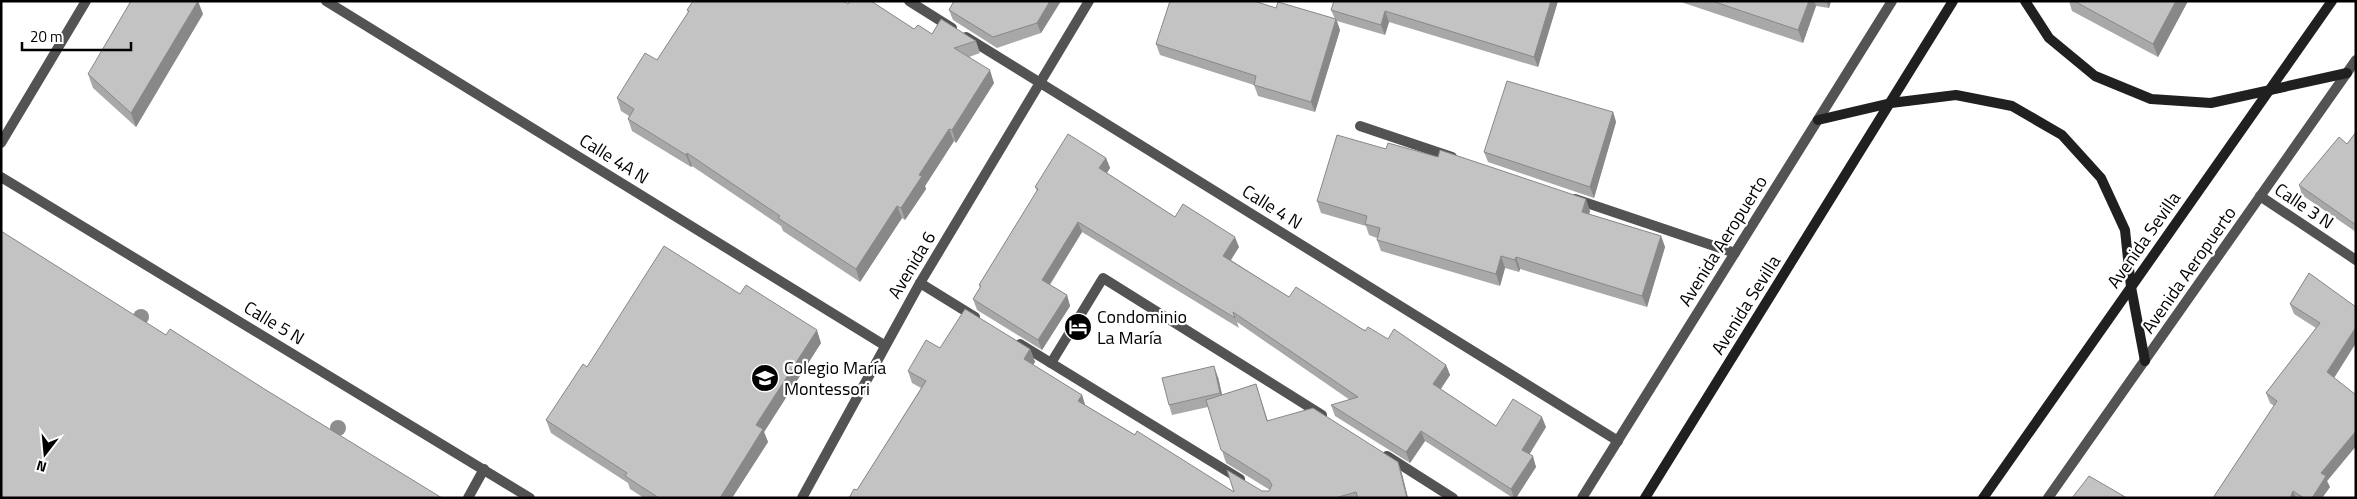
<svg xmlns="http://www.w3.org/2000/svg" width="2357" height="499" viewBox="0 0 2357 499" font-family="'Titillium Web',sans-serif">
	<rect width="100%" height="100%" fill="#fff"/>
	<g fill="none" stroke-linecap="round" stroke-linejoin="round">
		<g stroke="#535353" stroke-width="10">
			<polyline points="920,283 975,317"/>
			<polyline points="1020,344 1240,479"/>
			<polyline points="1051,363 1103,278 1322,415"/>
			<polyline points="1387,456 1453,498"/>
		</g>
		<g stroke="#535353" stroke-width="10">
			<polyline points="326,1 884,345"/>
			<polyline points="909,1 952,28"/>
			<polyline points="966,37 1618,441"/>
			<polyline points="1360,126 1452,157"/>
			<polyline points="1,143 86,1"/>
			<polyline points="1,177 530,498"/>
			<polyline points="2260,196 2356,260"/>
			<polyline points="1575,199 1735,253"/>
			<polyline points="468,498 484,469"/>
			<polyline points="802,498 920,283 1089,1"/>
		</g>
		<g stroke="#535353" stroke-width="10">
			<polyline points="1582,498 1892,1"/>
			<polyline points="2048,498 2356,60"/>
		</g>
		<g stroke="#202020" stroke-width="10">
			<polyline points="2025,1 2049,38 2095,76 2151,99 2211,103 2347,73"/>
			<polyline points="1818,120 1891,103 1956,95 2012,106 2062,135 2101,178 2125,230 2131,287 2145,361"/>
			<polyline points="1645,498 1953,1"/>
			<polyline points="1983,498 2332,1"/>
		</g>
	</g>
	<g fill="#8e8e8e">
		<circle cx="141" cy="317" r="8"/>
		<circle cx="338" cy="428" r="8"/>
	</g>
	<g fill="#a8a8a8">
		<polygon points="1061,1 1041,33 997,48 953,20 949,10"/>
		<polygon points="1334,1 1558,1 1538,67 1389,22 1385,35 1337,21 1340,30 1315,112 1258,96 1254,85 1160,55 1156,44 1276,8 1335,19 1331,10"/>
		<polygon points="1678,1 1831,1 1829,8 1816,6 1803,43"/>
		<polygon points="2069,1 2188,1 2158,57 2072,11"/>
		<polygon points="848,4 914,29 932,34 976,41 980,53 969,57 994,83 956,143 954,141 925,186 926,189 905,220 902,218 860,282 783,231 781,226 692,166 691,167 632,131 628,119 629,116 621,111 617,98 657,60 688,13 687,10"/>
		<polygon points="203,14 136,127 93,88 88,74"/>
		<polygon points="1613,112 1616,122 1594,198 1488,162 1484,152"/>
		<polygon points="2356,132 2356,232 2302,195 2299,185 2347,144"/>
		<polygon points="1106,158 1110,168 1107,173 1175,217 1239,247 1231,260 1289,297 1446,365 1450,375 1441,389 1496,426 1546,427 1529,454 1536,467 1516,498 1513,498 1425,441 1410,463 1335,416 1331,405 1350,400 1237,322 1239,328 1082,232 1050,285 1067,295 1070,306 1042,350 977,310 973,299 980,288 979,285 1037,191 1035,187"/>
		<polygon points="1317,201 1590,211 1589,214 1661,236 1665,247 1647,307 1520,269 1519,272 1505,268 1500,286 1381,251 1377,240 1377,238 1369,235 1366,226 1321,213"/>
		<polygon points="2309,273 2334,378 2356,395 2356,446 2327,481 2330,487 2322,498 2213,498 2274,406 2270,403 2266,393 2316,328 2294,314 2290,304"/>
		<polygon points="740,294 821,343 764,432 768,442 732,498 644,498 630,489 628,483 551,433 546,420 587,367"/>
		<polygon points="940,348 1030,349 1035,362 1033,365 1082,395 1085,405 1135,435 1234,492 1269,491 1270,490 1226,463 1208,407 1172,415 1169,405 1218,377 1222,395 1256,384 1268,421 1398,462 1402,474 1408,498 849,498 857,490 921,388 912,383 908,371"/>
	</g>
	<g fill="#888">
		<polygon points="198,1 203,14 136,127 131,113"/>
		<polygon points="1050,1 1061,1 1041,33 1037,23"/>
		<polygon points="1551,1 1558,1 1538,67 1534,57"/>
		<polygon points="1809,1 1814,1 1816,6 1803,43 1798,30"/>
		<polygon points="1826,1 1831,1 1829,8"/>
		<polygon points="2176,1 2188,1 2158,57 2153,44"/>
		<polygon points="1385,11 1389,22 1385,35 1381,25"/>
		<polygon points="1336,19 1340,30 1315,112 1311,102"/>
		<polygon points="990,70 994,83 956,143 952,130"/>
		<polygon points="1613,112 1616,122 1594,198 1590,187"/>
		<polygon points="949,129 954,141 925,186 926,189 905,220 901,208 919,175"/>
		<polygon points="687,153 692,166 691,167 686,155"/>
		<polygon points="1106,158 1110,168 1103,179 1099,168"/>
		<polygon points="1586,199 1590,211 1586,224 1582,212"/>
		<polygon points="897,206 902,218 860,282 856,269"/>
		<polygon points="1078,222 1082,232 1046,290 1042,280"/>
		<polygon points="1661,236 1665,247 1647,307 1642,296"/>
		<polygon points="1235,237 1239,247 1227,266 1223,256"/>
		<polygon points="1501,256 1505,268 1500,286 1496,274"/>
		<polygon points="1516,257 1520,269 1519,272 1515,260"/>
		<polygon points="1067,295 1070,306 1042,350 1038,340"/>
		<polygon points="2356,327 2356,343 2331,383 2327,372"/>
		<polygon points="817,330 821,343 764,432 768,442 732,498 720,498 756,425"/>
		<polygon points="1030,349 1035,362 1028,372 1024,359"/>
		<polygon points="1446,365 1450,375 1437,394 1433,384"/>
		<polygon points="1214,366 1218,377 1224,403 1220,393"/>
		<polygon points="1082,395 1086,408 1078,401"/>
		<polygon points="1542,417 1546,427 1526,460 1522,450"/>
		<polygon points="1421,431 1425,441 1410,463 1406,452"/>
		<polygon points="2356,431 2356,446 2327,481 2330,487 2322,498 2312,498 2321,473"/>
		<polygon points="1533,456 1536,467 1516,498 1514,498 1511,489"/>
		<polygon points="1398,462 1402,474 1408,498 1407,498"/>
		<polygon points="2293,491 2296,498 2290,498"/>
	</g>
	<g fill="#c3c3c3" stroke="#888">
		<polygon points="131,1 198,1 131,113 88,74"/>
		<polygon points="693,1 843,1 848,4 850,1 871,1 914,29 918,25 932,34 941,19 976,41 954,48 990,70 952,130 949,129 919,175 922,176 901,208 897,206 856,269 778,218 780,216 687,153 686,155 628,119 634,109 617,98 645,53 657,60 689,11 687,10"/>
		<polygon points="954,1 1050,1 1037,23 993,37 949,10"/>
		<polygon points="1170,1 1254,1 1276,8 1278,2 1336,19 1311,102 1254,85 1256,76 1156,44"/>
		<polygon points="1334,1 1551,1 1534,57 1385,11 1381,25 1331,10"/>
		<polygon points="1712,1 1809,1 1798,30"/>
		<polygon points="2074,1 2176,1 2153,44"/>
		<polygon points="1507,81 1613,112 1590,187 1484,152"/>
		<polygon points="2356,132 2356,225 2299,185 2339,137 2347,144"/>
		<polygon points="1068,134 1106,158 1099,168 1175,217 1183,204 1235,237 1223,256 1289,297 1296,287 1365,331 1368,327 1388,339 1394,329 1446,365 1433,384 1496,426 1513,399 1542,417 1522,450 1533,456 1511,489 1421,431 1406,452 1331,405 1358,397 1233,312 1235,318 1078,222 1042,280 1067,295 1038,340 973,299 981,286 979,285 1038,189 1035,187"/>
		<polygon points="1337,135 1386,149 1388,143 1438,157 1440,150 1586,199 1582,212 1661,236 1642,296 1516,257 1515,260 1501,256 1496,274 1377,240 1380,228 1365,224 1367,216 1317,201"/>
		<polygon points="1,231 166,335 170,329 266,390 442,498 1,498"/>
		<polygon points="664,246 740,294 746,285 817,330 756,425 763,429 720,498 659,498 625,476 627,473 546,420 583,364 587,367"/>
		<polygon points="2309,273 2356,307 2356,327 2327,372 2356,395 2356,431 2321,473 2326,476 2312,498 2304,498 2293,491 2290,498 2213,498 2277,401 2266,393 2320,323 2290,304"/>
		<polygon points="965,309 1030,349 1024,359 1082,395 1078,401 1135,435 1137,431 1234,492 1227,470 1262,491 1269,491 1272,485 1269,480 1221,450 1206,400 1256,384 1267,421 1313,408 1398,462 1407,498 1358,498 1356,492 1335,498 849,498 854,489 857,490 926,381 908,371 926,340 940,348"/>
		<polygon points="1214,366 1220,393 1169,405 1162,378"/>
		<polygon points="2089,476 2127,498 2072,498"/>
	</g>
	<defs>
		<g id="hotel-disc" transform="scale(1.4375)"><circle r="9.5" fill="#000" stroke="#fff"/><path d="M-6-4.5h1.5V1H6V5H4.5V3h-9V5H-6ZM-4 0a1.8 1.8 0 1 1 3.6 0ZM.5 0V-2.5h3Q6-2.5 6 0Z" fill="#fff"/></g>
		<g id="school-disc" transform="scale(1.4375)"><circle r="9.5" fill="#000" stroke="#fff"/><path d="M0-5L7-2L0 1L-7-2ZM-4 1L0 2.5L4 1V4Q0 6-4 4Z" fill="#fff"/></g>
	</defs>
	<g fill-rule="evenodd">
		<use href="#hotel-disc" x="1078" y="327"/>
		<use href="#school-disc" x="765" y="378"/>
	</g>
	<g text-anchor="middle" stroke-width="4.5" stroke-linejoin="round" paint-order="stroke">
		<g font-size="18" fill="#000" stroke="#fff">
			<text transform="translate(614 159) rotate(32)" y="6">Calle 4A N</text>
			<text transform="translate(2304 206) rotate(34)" y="6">Calle 3 N</text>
			<text transform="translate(1272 207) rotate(32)" y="6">Calle 4 N</text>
			<text transform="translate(2144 240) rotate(-55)" y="6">Avenida Sevilla</text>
			<text transform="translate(1723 241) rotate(-58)" y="6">Avenida Aeropuerto</text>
			<text transform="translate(912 265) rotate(-59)" y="6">Avenida 6</text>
			<text transform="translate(2189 270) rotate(-55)" y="6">Avenida Aeropuerto</text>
			<text transform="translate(1746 305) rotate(-58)" y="6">Avenida Sevilla</text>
			<text transform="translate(274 323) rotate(31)" y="6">Calle 5 N</text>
		</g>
		<g font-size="18" fill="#000" stroke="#fff" text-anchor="start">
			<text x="1097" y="323">Condominio<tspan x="1097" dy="21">La María</tspan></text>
			<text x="784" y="374">Colegio María<tspan x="784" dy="21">Montessori</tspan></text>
		</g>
	</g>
	<rect width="2357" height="499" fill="none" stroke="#000000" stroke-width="5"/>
	<g transform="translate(45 454) rotate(196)" stroke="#ffffff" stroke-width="4" paint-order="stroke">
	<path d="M0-4L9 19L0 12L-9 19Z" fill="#000000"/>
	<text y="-8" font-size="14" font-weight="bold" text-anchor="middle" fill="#000000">N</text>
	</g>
	<path d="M22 42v8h109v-8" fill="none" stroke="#000000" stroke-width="2.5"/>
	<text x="30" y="42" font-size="15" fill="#000000" stroke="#ffffff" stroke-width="4" paint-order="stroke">20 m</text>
</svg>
